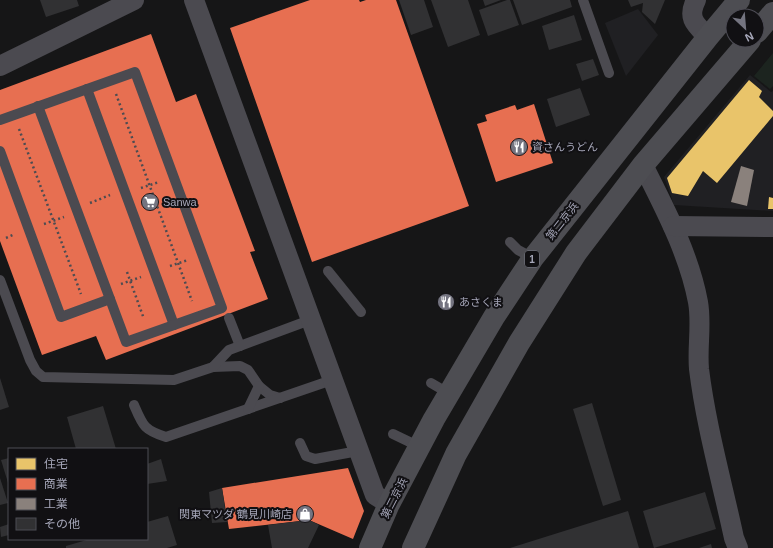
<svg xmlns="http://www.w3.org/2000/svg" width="773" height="548" viewBox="0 0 773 548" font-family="Helvetica,'Noto Sans JP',sans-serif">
	<rect width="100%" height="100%" fill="#161617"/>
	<g fill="#202023">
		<polygon points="638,9 658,35 626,76 605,23"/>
		<polygon points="750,75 771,92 773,91 773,211 674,205 664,177"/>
	</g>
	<polygon fill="#1c241f" points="773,53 773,86 770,89 754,76"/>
	<g fill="#e9c46a">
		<polygon points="749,80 762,91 759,97 773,111 773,116 717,183 703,171 688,196 672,193 667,178"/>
		<polygon points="769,197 773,198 773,209 768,209"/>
	</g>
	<g fill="#e76f51">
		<polygon points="310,0 359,0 360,2 366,0 396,0 469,206 312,262 230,28"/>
		<polygon points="151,34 176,102 196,94 255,251 250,252 268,299 106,360 96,336 42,355 0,241 0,90"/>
		<polygon points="534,104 553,163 496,182 477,124 487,121 485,115 515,105 517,110"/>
		<polygon points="348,468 364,511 353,539 309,520 229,529 222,488"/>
	</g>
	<polygon fill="#8a817c" points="741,166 754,170 747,206 731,202"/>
	<g fill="#313133">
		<polygon points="40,0 77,0 79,6 46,17"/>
		<polygon points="399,0 424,0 433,27 411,35"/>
		<polygon points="431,0 468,0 480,35 448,47"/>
		<polygon points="483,0 501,0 485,6"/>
		<polygon points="507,0 510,0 519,25 488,36 479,10"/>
		<polygon points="513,0 570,0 572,7 522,25"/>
		<polygon points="628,0 665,0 655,24 642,12 643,3 631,7"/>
		<polygon points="574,15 582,40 549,50 542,26"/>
		<polygon points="593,59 599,75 582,81 576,64"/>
		<polygon points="580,88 590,115 556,127 547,99"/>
		<polygon points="0,378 9,407 0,410"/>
		<polygon points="592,403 621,500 603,506 573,409"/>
		<polygon points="103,406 116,449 76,449 67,417"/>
		<polygon points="9,458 9,486 1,460"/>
		<polygon points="161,459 167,481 147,484 147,464"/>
		<polygon points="0,478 8,503 0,505"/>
		<polygon points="222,488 227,522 212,523 209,492"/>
		<polygon points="705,492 716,529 654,548 643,511"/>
		<polygon points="628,511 639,548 510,548"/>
		<polygon points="168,516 177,545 167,548 66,548 66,546 90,539 147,539 147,522"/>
		<polygon points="309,520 319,525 308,548 272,548 268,525"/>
		<polygon points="9,524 9,535 1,537 0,527"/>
		<polygon points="711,544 712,548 699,548"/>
	</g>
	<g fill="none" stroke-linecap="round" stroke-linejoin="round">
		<g stroke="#4c4c51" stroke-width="2.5" stroke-dasharray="2 3" stroke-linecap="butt">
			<polyline points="116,94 192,301"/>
			<polyline points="19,129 81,294"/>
			<polyline points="141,188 159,182"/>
			<polyline points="90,203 110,195"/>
			<polyline points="44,224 64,217"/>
			<polyline points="6,238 15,234"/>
			<polyline points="170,266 188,260"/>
			<polyline points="127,272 144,319"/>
			<polyline points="121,284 141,277"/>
		</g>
		<g stroke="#4b4a50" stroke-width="10">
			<polyline points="583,0 609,73"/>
			<polyline points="87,89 174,325"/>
			<polyline points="38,106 110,299"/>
			<polyline points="0,120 135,72 222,308 126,342 110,299 61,317 0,151"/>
			<polyline points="510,242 518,250 533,258"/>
			<polyline points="328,271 361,312"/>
			<polyline points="0,280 30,360 36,371 43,377 174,380 213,367 240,366 248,370 259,386 270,395 280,398"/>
			<polyline points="229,318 240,346"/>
			<polyline points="213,367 229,350 310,320"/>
			<polyline points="431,383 450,394"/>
			<path d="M134,405c9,21 10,25 32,32l166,-57"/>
			<polyline points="248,409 259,386"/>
			<polyline points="393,434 420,447"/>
			<polyline points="300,443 306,456 315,459 358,451"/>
		</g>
		<g stroke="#4b4a50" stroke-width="20">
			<polyline points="194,0 375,495 389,504"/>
			<path d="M696,0c-9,18 -1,24 12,37"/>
			<polyline points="0,66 134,0"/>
			<path d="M643,165c22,44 46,89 55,137 4,22 -1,45 1,67 7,57 23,113 35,169l4,10"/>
			<polyline points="673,226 773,227"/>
		</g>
		<g stroke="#4d4d52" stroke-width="22">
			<polyline points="757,32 773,13"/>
			<polyline points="370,548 389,504 434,419 494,317 533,258 708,37 739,0"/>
			<polyline points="413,548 456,454 519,343 576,253 643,165 750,40"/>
		</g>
	</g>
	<defs>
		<g id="restaurant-disc" transform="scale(0.9)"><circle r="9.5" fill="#747480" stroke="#111013"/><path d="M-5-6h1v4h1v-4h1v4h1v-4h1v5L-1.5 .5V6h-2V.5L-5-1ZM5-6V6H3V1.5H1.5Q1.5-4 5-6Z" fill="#fff"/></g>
		<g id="supermarket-disc" transform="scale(0.9)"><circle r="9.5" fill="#747480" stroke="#111013"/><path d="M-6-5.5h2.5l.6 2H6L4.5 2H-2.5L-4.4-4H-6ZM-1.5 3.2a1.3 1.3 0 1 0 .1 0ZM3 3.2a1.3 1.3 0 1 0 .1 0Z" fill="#fff"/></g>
		<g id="shop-disc" transform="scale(0.9)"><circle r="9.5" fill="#747480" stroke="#111013"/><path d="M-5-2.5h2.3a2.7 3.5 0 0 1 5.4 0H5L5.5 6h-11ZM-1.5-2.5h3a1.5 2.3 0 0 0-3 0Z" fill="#fff"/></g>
	</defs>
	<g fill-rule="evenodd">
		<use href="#restaurant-disc" x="519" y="147"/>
		<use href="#supermarket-disc" x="150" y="202"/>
		<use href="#restaurant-disc" x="446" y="302"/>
		<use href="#shop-disc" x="305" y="514"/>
	</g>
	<g text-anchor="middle" stroke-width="4" stroke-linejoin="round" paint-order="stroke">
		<rect fill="#111013" stroke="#797a87" stroke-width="1" x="525" y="251" width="14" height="16" rx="3"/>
		<g font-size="10" font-weight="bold" fill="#a6a7b9">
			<text x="532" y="263">1</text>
		</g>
		<g font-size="11" fill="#a6a7b9" stroke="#111013" text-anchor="start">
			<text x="532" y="151">資さんうどん</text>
			<text x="163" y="206">Sanwa</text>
			<text x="459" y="306">あさくま</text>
			<text x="292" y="518" text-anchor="end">関東マツダ 鶴見川崎店</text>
		</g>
		<g font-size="11" fill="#a6a7b9" stroke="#111013">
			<text transform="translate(562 221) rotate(-52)" y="4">第二京浜</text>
			<text transform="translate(394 498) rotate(-63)" y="4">第二京浜</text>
		</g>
	</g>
	<rect x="8" y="448" width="140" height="92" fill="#111013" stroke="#4d4c55"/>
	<rect x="16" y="458" width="20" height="12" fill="#e9c46a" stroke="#4d4c55"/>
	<text x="44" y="468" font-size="12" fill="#a6a7b9">住宅</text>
	<rect x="16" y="478" width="20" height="12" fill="#e76f51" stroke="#4d4c55"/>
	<text x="44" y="488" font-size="12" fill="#a6a7b9">商業</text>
	<rect x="16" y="498" width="20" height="12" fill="#8a817c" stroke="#4d4c55"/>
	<text x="44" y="508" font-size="12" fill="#a6a7b9">工業</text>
	<rect x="16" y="518" width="20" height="12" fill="#313133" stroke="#4d4c55"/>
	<text x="44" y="528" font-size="12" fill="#a6a7b9">その他</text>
	<g transform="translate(745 28) rotate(154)"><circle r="19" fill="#111013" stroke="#4d4c55"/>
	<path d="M0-3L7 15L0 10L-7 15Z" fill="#747480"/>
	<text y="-6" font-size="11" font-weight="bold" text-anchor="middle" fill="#a6a7b9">N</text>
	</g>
</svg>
